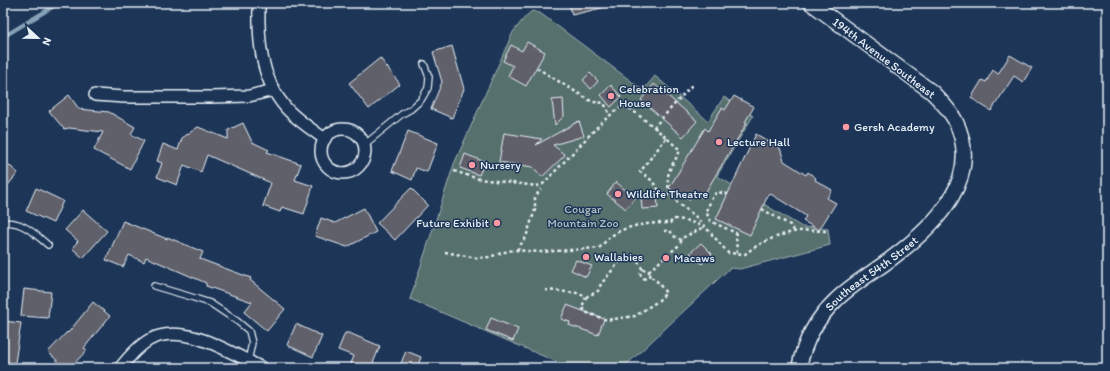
<svg xmlns="http://www.w3.org/2000/svg" width="1110" height="371" viewBox="0 0 1110 371" font-family="Itim,sans-serif">
	<rect width="100%" height="100%" fill="#1d3557"/>
	<filter id="ink" filterUnits="userSpaceOnUse"><feTurbulence type="fractalNoise" baseFrequency=".025" numOctaves="2"/><feDisplacementMap in="SourceGraphic" scale="8" xChannelSelector="R" yChannelSelector="G"/><feConvolveMatrix kernelMatrix="1 2 1 2 8 2 1 2 1" color-interpolation-filters="sRGB"/></filter>
	<g filter="url(#ink)">
		<polygon fill="#57706d" stroke="#a0b0b2" points="532,11 540,13 643,90 655,76 708,121 724,97 753,116 717,176 802,227 828,229 830,245 740,269 730,268 623,368 571,368 410,299 454,164 513,32 526,16"/>
		<g fill="none" stroke-linecap="round" stroke-linejoin="round">
			<polyline stroke="#86a2b7" stroke-width="4" points="3,37 59,3"/>
		</g>
		<g fill="#60616a" stroke="#e8f1f8">
			<polygon points="569,3 606,3 606,7 572,15"/>
			<polygon points="527,42 545,52 526,86 508,76 513,66 503,61 511,45 522,51"/>
			<polygon points="452,46 464,89 452,118 431,109 442,82 433,52"/>
			<polygon points="1010,55 1032,68 1023,82 1014,76 991,111 971,98 982,80 986,82 993,70 998,74"/>
			<polygon points="380,58 400,84 369,109 349,83"/>
			<polygon points="590,73 598,81 591,89 583,80"/>
			<polygon points="654,84 697,121 683,137 641,100"/>
			<polygon points="611,85 621,97 611,107 601,95"/>
			<polygon points="69,95 79,109 109,112 135,127 131,134 144,141 130,169 94,150 103,132 69,128 64,129 49,111"/>
			<polygon points="734,96 754,107 745,122 747,123 702,198 694,193 689,200 669,188 705,128 708,131 722,108 725,110"/>
			<polygon points="563,99 564,116 555,125 552,100"/>
			<polygon points="579,121 584,136 553,145 565,155 542,177 533,167 499,162 504,133 542,139 536,145"/>
			<polygon points="243,123 252,142 269,150 267,152 301,164 295,180 313,186 304,214 282,207 280,212 263,206 271,183 207,155 201,172 184,165 177,185 157,177 162,163 157,161 163,144 178,150 182,138 198,127 228,139 228,130"/>
			<polygon points="408,131 438,143 427,172 416,168 412,180 392,171"/>
			<polygon points="756,134 780,148 784,161 806,175 808,172 816,178 815,180 832,190 827,198 836,203 819,230 803,221 806,216 769,193 750,235 716,219"/>
			<polygon points="465,154 485,162 479,175 460,168"/>
			<polygon points="3,160 18,173 3,191"/>
			<polygon points="616,182 635,198 626,209 607,194"/>
			<polygon points="36,188 63,201 53,223 26,211"/>
			<polygon points="411,188 428,205 395,240 377,223"/>
			<polygon points="657,194 658,208 642,209 641,195"/>
			<polygon points="364,208 376,232 347,247 315,236 321,218 335,223"/>
			<polygon points="83,210 107,231 83,258 72,248 78,241 65,230"/>
			<polygon points="123,221 167,239 167,237 203,252 200,259 251,278 250,280 285,309 267,331 244,312 252,302 206,286 206,283 146,257 144,262 129,255 123,267 106,260"/>
			<polygon points="701,243 712,254 702,264 690,253"/>
			<polygon points="576,260 592,266 586,277 571,270"/>
			<polygon points="24,289 51,292 48,318 21,316"/>
			<polygon points="93,302 110,316 84,348 87,350 70,368 65,368 48,352 67,332 68,333"/>
			<polygon points="567,305 604,319 598,335 569,325 570,322 561,319"/>
			<polygon points="491,318 518,329 513,341 486,330"/>
			<polygon points="3,321 21,323 15,363 3,362"/>
			<polygon points="296,324 322,336 313,357 287,345"/>
			<polygon points="345,333 349,333 380,346 371,368 349,368 354,356 338,350"/>
			<polygon points="406,351 421,357 417,368 399,368"/>
		</g>
		<g fill="none" stroke-linecap="round" stroke-linejoin="round">
			<g stroke="#e8f1f8" stroke-width="8">
				<g id="service">
					<polyline points="364,145 402,114 411,109 421,100 428,88 429,77 424,64"/>
					<path d="M3,223c19,-3 32,11 45,22"/>
					<polyline points="154,286 188,296 210,303 237,321 249,331 252,343 248,361"/>
				</g>
			</g>
			<g stroke="#e8f1f8" stroke-width="14">
				<g id="minor">
					<path d="M259,3c-1,37 1,75 27,105 11,12 25,21 39,31"/>
					<polyline points="95,95 124,97 211,97 249,96 274,90"/>
					<circle cx="343" cy="151" r="22"/>
					<path d="M120,368c8,-10 17,-21 29,-28 34,-19 82,13 113,28"/>
				</g>
			</g>
			<g stroke="#e8f1f8" stroke-width="17">
				<g id="tertiary">
					<path id="s1" d="M799,368c5,-26 17,-49 37,-68 16,-16 38,-28 56,-42 44,-33 92,-80 63,-138 -6,-11 -15,-20 -23,-28l-121,-89"/>
				</g>
			</g>
			<g stroke="#e8f1f8" stroke-width="2.5" stroke-dasharray="3 3" stroke-linecap="butt">
				<polyline points="537,68 589,100 594,102 604,103 610,115"/>
				<path d="M654,127l25,22v4c-4,8 -11,16 -11,25 -2,23 17,28 29,40 11,12 21,23 31,35l17,1c15,-12 35,-20 54,-23 9,-1 19,0 28,0"/>
				<path d="M666,138l-26,34c4,2 8,5 11,8 7,8 9,16 21,15"/>
				<polyline points="454,171 479,179 537,186 543,184 602,122 619,108 625,106 628,107 654,127 692,85"/>
				<polyline points="728,194 717,192 713,196 706,211 710,221 736,233 737,254"/>
				<polyline points="762,209 790,225 795,232"/>
				<polyline points="664,231 670,231 676,238 682,240"/>
				<polyline points="517,250 526,237 535,210 535,197 541,189"/>
				<path d="M445,252l32,6 12,-1 19,-6 7,-1 26,2 58,-4c4,-3 7,-8 11,-11 17,-13 40,-14 60,-14l3,-4 12,1 20,7"/>
				<circle cx="645" cy="274" r="4.5"/>
				<polyline points="649,271 678,246 684,237 704,227"/>
				<polyline points="545,290 578,293 586,297 598,291 601,284 619,262 633,256 635,257 643,270"/>
				<polyline points="586,297 582,307 585,312 607,320 635,316 658,301 666,293 656,280 649,276"/>
			</g>
			<use href="#service" stroke="#1d3557" stroke-width="5.5"/>
			<use href="#minor" stroke="#1d3557" stroke-width="11"/>
			<use href="#tertiary" stroke="#1d3557" stroke-width="14"/>
		</g>
	</g>
	<g fill="#ff9aa2" stroke="#1d3557" stroke-width="1.5">
		<circle cx="611" cy="96" r="4"/>
		<circle cx="846" cy="127" r="4"/>
		<circle cx="719" cy="142" r="4"/>
		<circle cx="472" cy="165" r="4"/>
		<circle cx="618" cy="194" r="4"/>
		<circle cx="497" cy="223" r="4"/>
		<circle cx="586" cy="257" r="4"/>
		<circle cx="666" cy="258" r="4"/>
	</g>
	<g text-anchor="middle" stroke-width="3" stroke-linejoin="round" paint-order="stroke">
		<g font-size="12" fill="#e8f1f8" stroke="#1d3557">
			<text transform="translate(884 58) rotate(37)" y="4">194th Avenue Southeast</text>
			<text dy="4" stroke="none"><textPath href="#s1" startOffset="123">Southeast 54th Street</textPath></text>
		</g>
		<g font-size="12" fill="#e8f1f8" stroke="#1d3557" text-anchor="start">
			<text x="619" y="93">Celebration<tspan x="619" dy="14">House</tspan></text>
			<text x="854" y="131">Gersh Academy</text>
			<text x="727" y="146">Lecture Hall</text>
			<text x="480" y="169">Nursery</text>
			<text x="626" y="198">Wildlife Theatre</text>
			<text x="489" y="227" text-anchor="end">Future Exhibit</text>
			<text x="594" y="261">Wallabies</text>
			<text x="674" y="262">Macaws</text>
		</g>
		<g font-size="12" fill="#b5c4c7" stroke="#1d3557">
			<text x="583" y="213">Cougar<tspan x="583" dy="14">Mountain Zoo</tspan></text>
		</g>
	</g>
	<rect width="1110" height="371" fill="none" stroke="#1d3557" stroke-width="16"/>
	<rect x="8" y="8" width="1094" height="355" fill="none" stroke="#e8f1f8" stroke-width="1.5" filter="url(#ink)"/>
	<g transform="translate(38 38) rotate(112)" stroke="#1d3557" stroke-width="3" paint-order="stroke">
	<path d="M0-3L7 15L0 10L-7 15Z" fill="#e8f1f8"/>
	<text y="-6" font-size="11" font-weight="bold" text-anchor="middle" fill="#e8f1f8">N</text>
	</g>
</svg>
